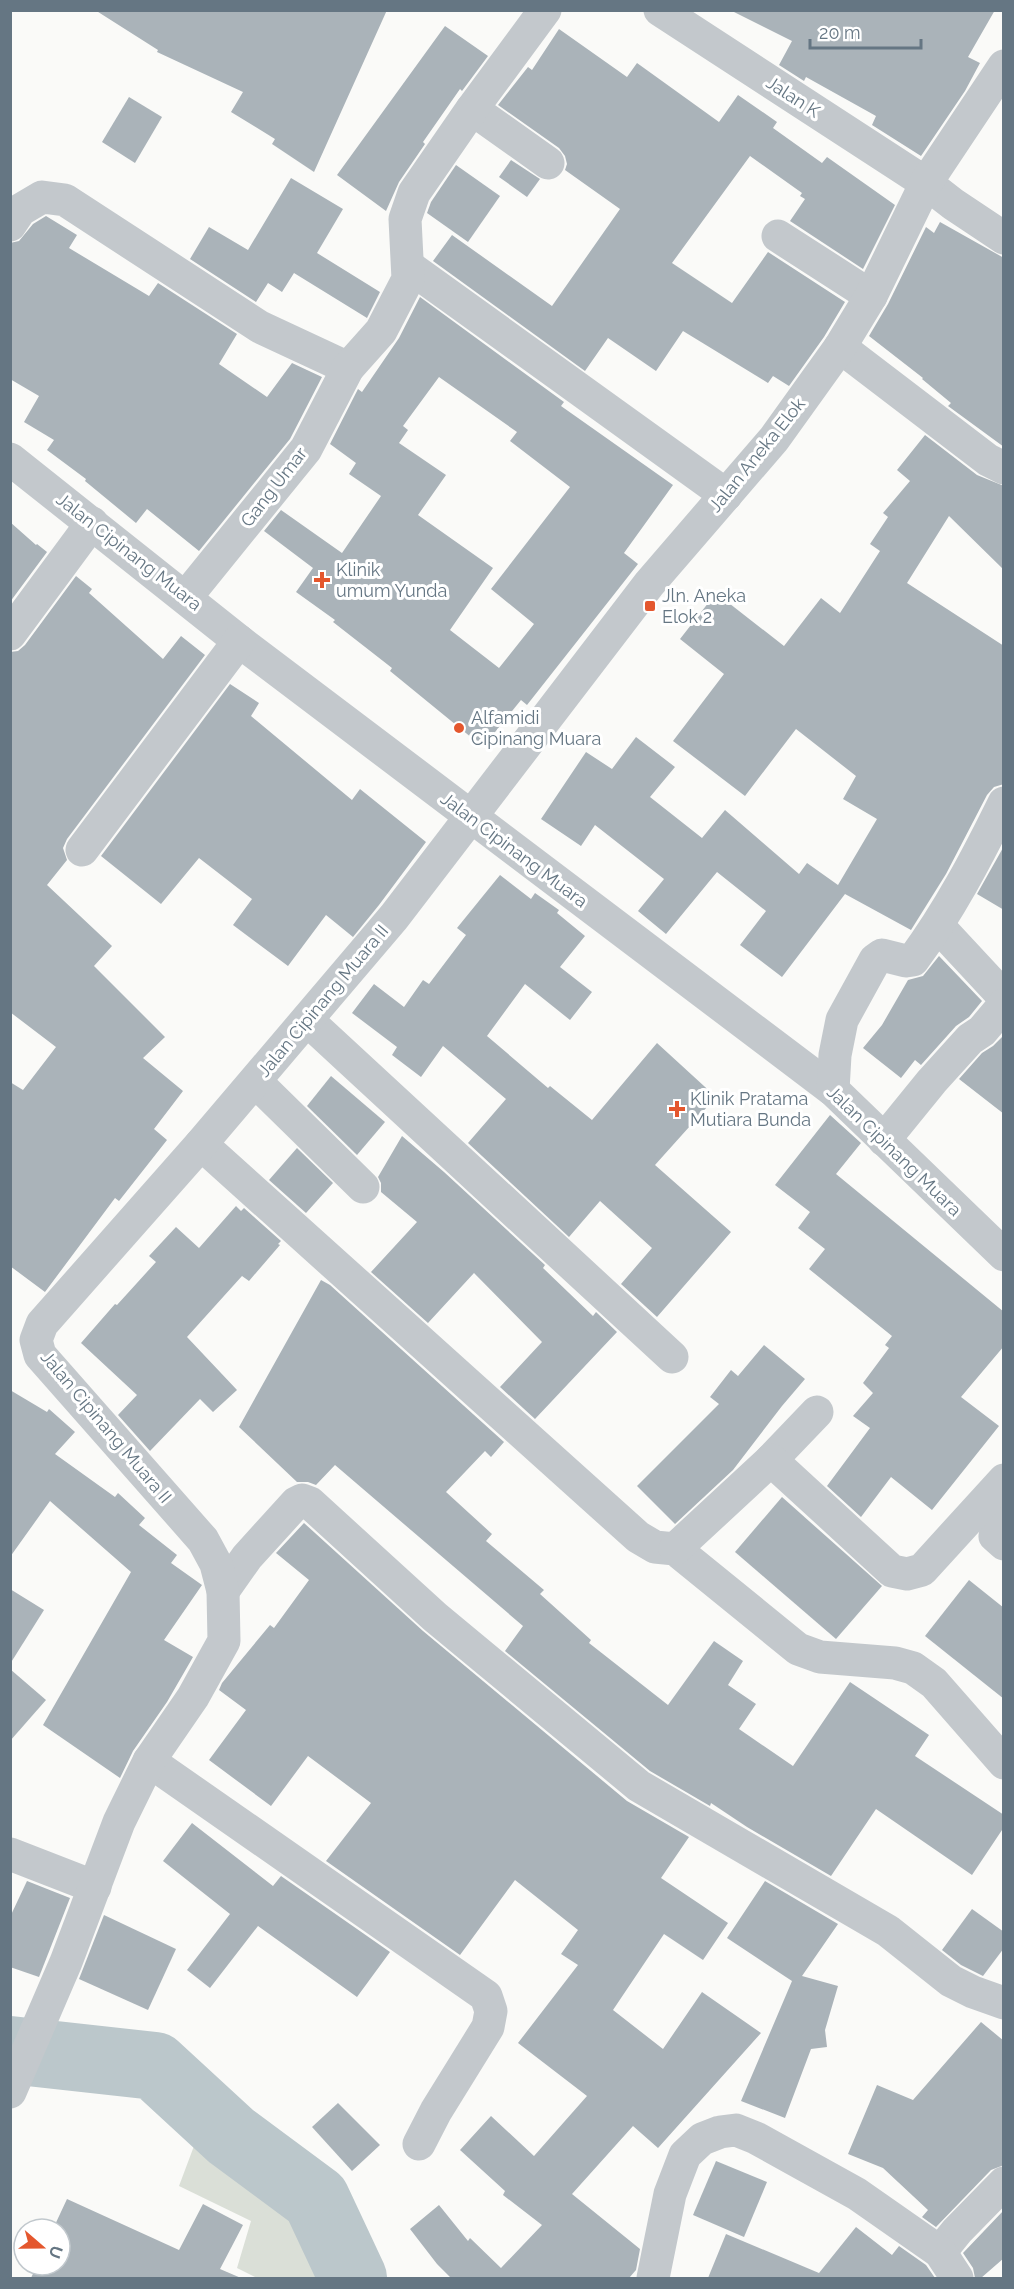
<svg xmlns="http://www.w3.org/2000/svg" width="1014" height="2289" viewBox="0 0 1014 2289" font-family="Raleway,sans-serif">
	<rect width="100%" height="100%" fill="#fafaf8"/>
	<polygon fill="#dadfd7" points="200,2130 308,2205 346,2278 257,2278 237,2268 251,2221 179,2186"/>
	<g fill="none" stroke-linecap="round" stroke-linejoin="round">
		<polyline stroke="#bbc7cb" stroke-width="68" points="10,2050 155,2066 231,2136 316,2199 353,2278"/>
	</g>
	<g fill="#aab3b9" fill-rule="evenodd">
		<polygon points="95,10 387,10 314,172 272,144 275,139 231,112 243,92 157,52 158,50"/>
		<polygon points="730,10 995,10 968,57 980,63 965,91 921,156 872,125 876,116 806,77 804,81 779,65 792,41"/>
		<polygon points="445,26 488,56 462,91 460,89 423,142 425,144 399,182 386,211 337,175"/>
		<polygon points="559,29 627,77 637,63 719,122 738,95 777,122 773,128 822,163 827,157 895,205 863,269 790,221 805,199 800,196 802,193 750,156 672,263 732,303 768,252 845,302 824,337 789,386 773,376 768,383 683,331 656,371 608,338 585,371 433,261 452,235 552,306 620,209 565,170 567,164 565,156 559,148 498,105 528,67 532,70"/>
		<polygon points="129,97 162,117 135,163 102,142"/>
		<polygon points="511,160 540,179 527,197 499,177"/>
		<polygon points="456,165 500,196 468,242 427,213 431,202"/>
		<polygon points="291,178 343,209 317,253 380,292 367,318 294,273 282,292 268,283 256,302 190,259 209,227 248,250"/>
		<polygon points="46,216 77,235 69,248 149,296 158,283 237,334 219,364 267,397 292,363 322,377 290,439 199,551 147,509 136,523 85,481 86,479 47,450 54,440 24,422 39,396 10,379 10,243 19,241 33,224"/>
		<polygon points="940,222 1004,258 1004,447 948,406 951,403 922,379 923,378 869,336 888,304 926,227 934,233"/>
		<path d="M420,297l144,105 -3,4 112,79 -49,68 14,11 -111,141 -6,-5 -38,47 -93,-76 2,-3 -59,-46 2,-2 -39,-28 17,-24 -49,-37 17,-21 61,43 39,-57 -32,-22 7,-11 -26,-19 28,-55 4,3 37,-54zM439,377l78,55 -7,9 60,46 -79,102 43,35 -35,44 -49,-38 43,-62 -75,-53 28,-40 -47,-32 9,-13 -5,-4z"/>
		<polygon points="925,435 977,475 1004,486 1004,570 949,516 907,583 1004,646 1004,784 994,787 987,795 946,874 911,930 845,894 782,977 740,945 766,911 717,872 666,934 638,911 664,879 595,825 581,846 541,819 586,752 612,769 636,737 675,767 650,797 702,838 725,810 799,874 807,863 838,885 877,819 843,799 856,776 796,729 745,796 673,741 724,674 680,639 716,593 784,646 821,598 840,613 880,551 870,544 888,517 883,513 910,481 897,470"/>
		<polygon points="10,522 36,545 37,544 47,552 10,602"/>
		<polygon points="76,576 92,589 89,593 163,659 181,636 205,655 67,839 63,848 67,860 47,885 112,946 94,966 165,1037 143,1058 183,1091 154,1129 167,1140 119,1201 115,1198 45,1292 10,1266 10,1082 23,1090 56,1047 10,1012 10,652 18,651 25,645"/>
		<polygon points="230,684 259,703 251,716 352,800 360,789 426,842 379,905 353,937 326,915 288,966 233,925 252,899 199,858 161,904 101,856"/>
		<polygon points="1004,846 1004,910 977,894"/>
		<polygon points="500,875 531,899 535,893 559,910 557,913 585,936 560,967 592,992 570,1020 525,984 487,1036 548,1088 550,1086 592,1120 657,1043 716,1097 655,1165 731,1232 657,1317 621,1284 652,1248 600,1201 569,1237 468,1143 506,1099 443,1046 421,1077 392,1055 397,1047 352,1013 374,984 404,1007 423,980 429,984 466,935 457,928"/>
		<polygon points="939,956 982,1001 969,1017 956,1026 921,1065 915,1060 901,1078 863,1048 882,1025 908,980 923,976"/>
		<polygon points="1004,1035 1004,1114 959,1079 982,1053 993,1046"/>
		<polygon points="331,1076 385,1122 357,1155 307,1106"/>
		<polygon points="830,1115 861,1143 836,1174 1004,1312 1004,1346 961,1397 999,1426 932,1510 891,1477 861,1517 827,1486 870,1428 853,1416 873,1393 863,1383 889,1348 885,1345 892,1336 809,1269 825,1249 798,1228 810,1212 775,1185"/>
		<polygon points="402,1136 444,1172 545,1265 543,1268 593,1316 596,1312 617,1332 535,1419 500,1387 542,1342 474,1273 428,1323 371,1272 417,1222 381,1192 381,1183 378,1177"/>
		<polygon points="297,1148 333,1183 306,1213 269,1180"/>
		<polygon points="236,1206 241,1211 244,1208 281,1241 278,1244 280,1245 249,1281 242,1276 187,1337 237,1390 213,1412 200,1399 150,1451 118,1415 137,1395 81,1343 115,1304 117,1305 156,1262 149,1256 176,1227 199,1248"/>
		<polygon points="321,1280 330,1285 504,1442 491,1457 485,1451 446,1492 492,1534 486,1541 544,1590 540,1594 591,1640 589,1643 668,1705 714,1641 743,1661 728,1685 756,1704 739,1729 793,1766 850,1682 929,1735 915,1756 1004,1815 1004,1827 972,1875 876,1809 831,1876 747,1827 711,1803 710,1806 650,1771 505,1651 523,1626 335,1465 316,1485 308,1482 297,1482 239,1427"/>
		<polygon points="764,1345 805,1379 782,1406 733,1470 675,1524 637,1486 719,1404 710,1397 731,1370 738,1376"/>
		<polygon points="10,1390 47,1412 49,1409 75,1432 55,1454 115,1497 118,1493 145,1518 139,1525 177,1555 171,1563 202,1585 164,1640 193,1657 167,1702 133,1751 120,1778 43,1725 131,1572 50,1501 10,1557"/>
		<polygon points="782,1497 882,1586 836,1639 735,1552"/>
		<polygon points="304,1523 423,1631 627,1801 689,1837 661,1878 728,1923 703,1960 664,1934 613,2010 663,2049 702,1992 761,2033 658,2148 633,2126 572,2194 640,2249 636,2270 629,2278 451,2278 437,2264 410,2229 439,2205 468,2241 470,2238 501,2268 542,2225 503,2195 505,2191 460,2150 491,2116 534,2156 587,2096 518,2043 578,1965 561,1954 578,1930 515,1880 460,1955 326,1861 371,1803 308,1756 271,1806 209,1760 246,1710 219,1690 222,1683 270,1625 274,1628 309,1580 276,1553"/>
		<polygon points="969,1580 1004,1608 1004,1699 925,1636"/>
		<polygon points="10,1589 44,1610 10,1664"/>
		<polygon points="10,1669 46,1700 10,1741"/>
		<polygon points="192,1823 273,1886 281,1876 390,1952 357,1997 258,1926 210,1988 187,1970 230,1914 163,1861"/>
		<polygon points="27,1881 70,1898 39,1977 10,1967 10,1917"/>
		<polygon points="765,1881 838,1924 802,1976 838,1986 825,2030 827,2047 811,2049 785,2118 741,2101 792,1981 727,1938"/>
		<polygon points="972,1909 1004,1932 1004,1948 983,1976 961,1965 942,1950"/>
		<polygon points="104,1915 176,1949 148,2010 79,1979"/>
		<polygon points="981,2022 1004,2041 1004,2165 991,2170 936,2227 922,2217 928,2210 883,2168 848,2154 877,2085 913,2100"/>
		<polygon points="338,2103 380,2145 352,2171 312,2127"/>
		<polygon points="716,2161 767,2182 744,2237 693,2215"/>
		<polygon points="67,2199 179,2250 203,2204 243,2225 220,2269 241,2278 31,2278 37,2265 60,2265 60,2229 53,2229"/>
		<polygon points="1004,2210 1004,2258 981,2278 975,2278 973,2268 963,2253"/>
		<polygon points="856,2227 892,2255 899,2246 926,2265 935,2278 708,2278 726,2234 819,2273"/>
	</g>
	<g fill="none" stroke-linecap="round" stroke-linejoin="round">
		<g stroke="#c3c8cc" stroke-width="33">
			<polyline points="660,10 926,183 953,204 1004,238"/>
			<polyline points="472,109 548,163"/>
			<polyline points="10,225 20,210 42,197 65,200 260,327 348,368"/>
			<polyline points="778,236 871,296"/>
			<polyline points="408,266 726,495"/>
			<polyline points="840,347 988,460 1004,468"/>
			<polyline points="10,459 239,641 833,1090 1004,1255"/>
			<polyline points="186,597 306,449 348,368 381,331 408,279 405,219 414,193 472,109 545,10"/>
			<polyline points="10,634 92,523"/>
			<polyline points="82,850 239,641"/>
			<polyline points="938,926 1004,997"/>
			<polyline points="307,1020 672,1357"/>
			<polyline points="255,1081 363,1187"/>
			<path d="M833,1090l2,-35 7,-35 33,-60 7,-5 24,6 7,-1c36,-49 64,-102 91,-157"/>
			<polyline points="884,1140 932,1081 970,1039 982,1031 1004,1005"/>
			<polyline points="201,1144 638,1537 655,1547 675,1549 798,1649 820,1657 895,1663 913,1668 934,1683 1004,1763"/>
			<polyline points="771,1460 817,1412"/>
			<polyline points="1004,1518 997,1526 995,1536 1004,1544"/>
			<polyline points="675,1549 771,1460 892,1571 907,1574 922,1570 1004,1480"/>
			<polyline points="223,1591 247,1557 296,1503 302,1500 310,1503 435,1617 639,1786 888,1931 951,1981 973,1992 1004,2003"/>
			<polyline points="149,1761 486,1996 491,2011 488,2027 436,2111 419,2144"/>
			<polyline points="10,1854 95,1887"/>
			<polyline points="10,2092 66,1962 119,1822 149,1761 193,1697 224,1641 223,1591 216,1564 203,1540 40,1355 36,1340 42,1324 201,1144 394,917 649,584 774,439 840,347 871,296 926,183 1004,66"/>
			<polyline points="940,2252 957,2231 1004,2183"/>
			<polyline points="653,2278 670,2194 685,2155 702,2139 720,2132 736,2130 756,2138 857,2194 940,2252 957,2278"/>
		</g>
	</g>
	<g fill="#e4572e" stroke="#fff" stroke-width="2">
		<path d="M319 571h6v6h6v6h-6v6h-6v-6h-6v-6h6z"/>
		<rect x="644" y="600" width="12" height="12" rx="3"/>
		<circle cx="459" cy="728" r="6"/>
		<path d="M674 1100h6v6h6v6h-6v6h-6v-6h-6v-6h6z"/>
	</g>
	<g text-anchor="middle" stroke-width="6" stroke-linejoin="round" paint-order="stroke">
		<g font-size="18" fill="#657683" stroke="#fff">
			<text transform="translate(793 97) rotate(33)" y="6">Jalan K</text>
			<text transform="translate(757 455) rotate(-51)" y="6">Jalan Aneka Elok</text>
			<text transform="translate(274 487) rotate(-52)" y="6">Gang Umar</text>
			<text transform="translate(129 552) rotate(38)" y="6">Jalan Cipinang Muara</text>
			<text transform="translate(514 850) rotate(37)" y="6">Jalan Cipinang Muara</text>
			<text transform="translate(323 1001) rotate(-50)" y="6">Jalan Cipinang Muara II</text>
			<text transform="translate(894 1151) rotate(44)" y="6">Jalan Cipinang Muara</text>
			<text transform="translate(106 1427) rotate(50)" y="6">Jalan Cipinang Muara II</text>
		</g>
		<g font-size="18" fill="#657683" stroke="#fff" text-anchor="start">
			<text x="336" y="576">Klinik<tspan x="336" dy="21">umum Yunda</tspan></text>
			<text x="662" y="602">Jln. Aneka<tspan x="662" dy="21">Elok 2</tspan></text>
			<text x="471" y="724">Alfamidi<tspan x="471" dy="21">Cipinang Muara</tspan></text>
			<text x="690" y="1105">Klinik Pratama<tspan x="690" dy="21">Mutiara Bunda</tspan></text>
		</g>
	</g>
	<rect width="1014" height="2289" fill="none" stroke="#657683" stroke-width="24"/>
	<g transform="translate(42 2247) rotate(110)"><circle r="28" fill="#ffffff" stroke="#c1c8cd" stroke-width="1.5"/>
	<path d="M0-4.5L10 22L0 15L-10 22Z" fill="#e4572e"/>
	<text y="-9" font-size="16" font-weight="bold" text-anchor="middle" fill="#657683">U</text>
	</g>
	<path d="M810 39v9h111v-9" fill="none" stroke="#657683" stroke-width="3"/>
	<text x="819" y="39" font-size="18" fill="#657683" stroke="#ffffff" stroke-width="4.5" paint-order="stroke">20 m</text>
</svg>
